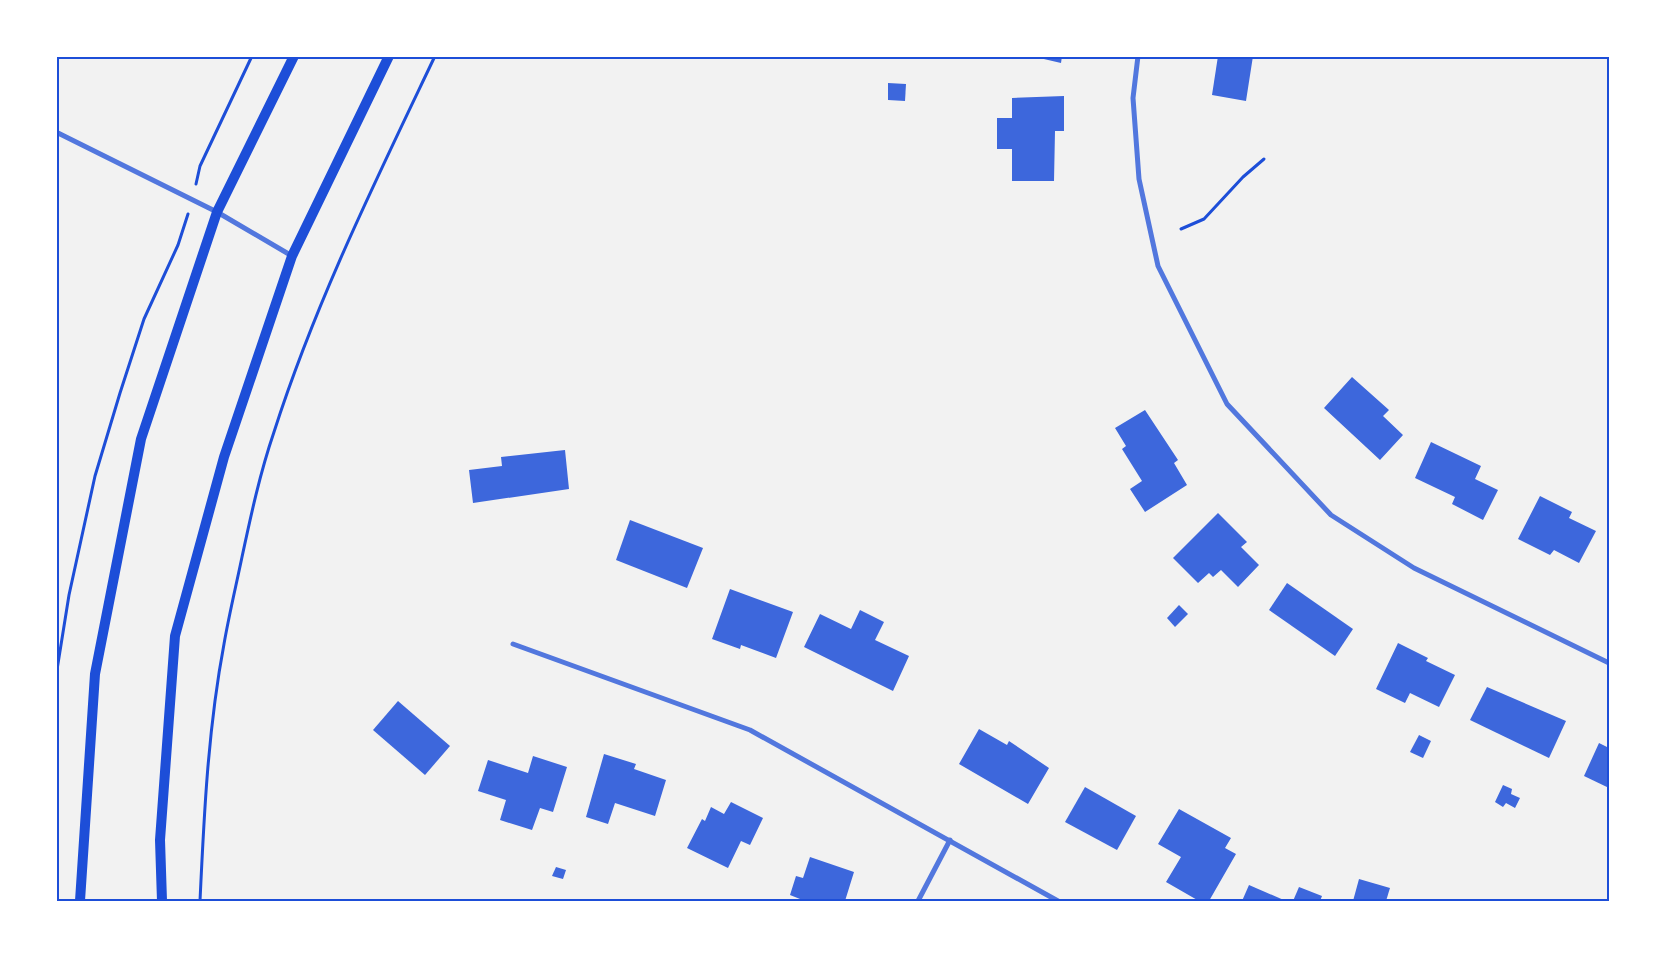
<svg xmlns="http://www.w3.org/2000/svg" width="1665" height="957" viewBox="0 0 1665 957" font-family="Montserrat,sans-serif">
	<rect width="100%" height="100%" fill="#f2f2f2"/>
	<g fill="#3d67dc">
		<polygon points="1031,56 1062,56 1061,63"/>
		<polygon points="1218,56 1253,56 1246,101 1212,95"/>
		<polygon points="888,83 906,84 905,101 888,100"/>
		<polygon points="1064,96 1064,131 1055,131 1054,181 1012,181 1012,149 997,149 997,118 1012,118 1012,98"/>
		<polygon points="1352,377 1389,410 1383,416 1403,435 1380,460 1324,408"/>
		<polygon points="1145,410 1178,460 1174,463 1187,485 1145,512 1130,489 1142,481 1122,449 1126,446 1115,428"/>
		<polygon points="1431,442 1481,466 1475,479 1498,490 1483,520 1452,504 1455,497 1415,478"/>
		<polygon points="565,450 569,489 473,503 469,470 502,466 501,457"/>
		<polygon points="1540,496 1572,512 1569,518 1596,531 1579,563 1554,550 1550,555 1518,539"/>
		<polygon points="1218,513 1247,542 1241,547 1259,565 1238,587 1221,570 1213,577 1209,573 1198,583 1173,558"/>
		<polygon points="630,520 703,548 687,588 616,560"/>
		<polygon points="1287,583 1353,629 1335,656 1269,610"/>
		<polygon points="730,589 793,612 776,658 741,645 740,649 712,639"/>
		<polygon points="1179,605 1188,614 1175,627 1167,618"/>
		<polygon points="860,610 884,622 875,640 909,656 893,691 804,647 820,614 851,629"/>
		<polygon points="1398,643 1428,658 1426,661 1455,675 1439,707 1410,693 1405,703 1376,689"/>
		<polygon points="1487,687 1566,721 1549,758 1470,720"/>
		<polygon points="398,701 450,746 425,775 373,730"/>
		<polygon points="979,729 1007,745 1009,741 1049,768 1028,804 959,764"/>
		<polygon points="1419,735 1431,741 1423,758 1410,752"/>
		<polygon points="1599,743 1609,748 1609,788 1584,776"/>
		<polygon points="604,754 636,764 634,769 666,780 655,816 615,803 608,824 586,817"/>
		<polygon points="533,756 567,767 553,812 540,808 532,830 500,820 506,800 478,791 488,760 528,773"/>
		<polygon points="1503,785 1512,789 1511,794 1520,798 1515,808 1506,803 1503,807 1495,802"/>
		<polygon points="1085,787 1136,816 1117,850 1065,822"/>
		<polygon points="731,802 763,818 750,845 741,841 728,868 687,848 702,819 705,821 711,807 724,814"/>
		<polygon points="1179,809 1231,838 1225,848 1236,854 1209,901 1199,901 1166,882 1181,857 1158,844"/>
		<polygon points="810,857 854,872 845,901 800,901 800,899 790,895 796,876 803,878"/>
		<polygon points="556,867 566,870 563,879 552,876"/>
		<polygon points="1359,879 1390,888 1386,901 1353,901"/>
		<polygon points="1249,885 1286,901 1242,901"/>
		<polygon points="1299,887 1322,896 1320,901 1293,901"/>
	</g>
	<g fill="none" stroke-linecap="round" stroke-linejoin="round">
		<g stroke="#1d4ed8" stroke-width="3">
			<polyline points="196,184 200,166 252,56"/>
			<polyline points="1181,229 1204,219 1243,177 1264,159"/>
			<polyline points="56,676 69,595 95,476 120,393 144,319 178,245 188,214"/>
			<path d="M200,901c4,-86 8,-172 24,-257 5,-29 12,-58 18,-87 9,-42 18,-84 32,-125 42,-131 102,-252 161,-376"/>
		</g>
		<g stroke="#5277de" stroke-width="5">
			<polyline points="1138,56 1133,98 1139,179 1158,266 1227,404 1331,515 1414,568 1609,663"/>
			<polyline points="56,132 217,212 292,256"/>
			<polyline points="513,644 750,730 1058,901"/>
			<polyline points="918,901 950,840"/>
		</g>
		<g stroke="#1d4ed8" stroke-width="10">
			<polyline points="80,901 95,674 141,439 217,212 294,56"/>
			<polyline points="162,901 160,840 175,636 224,457 292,256 389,56"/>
		</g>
	</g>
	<rect width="1665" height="957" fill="none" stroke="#ffffff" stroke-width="115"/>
	<rect x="58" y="58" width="1550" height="842" fill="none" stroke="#1d4ed8" stroke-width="2"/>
</svg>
